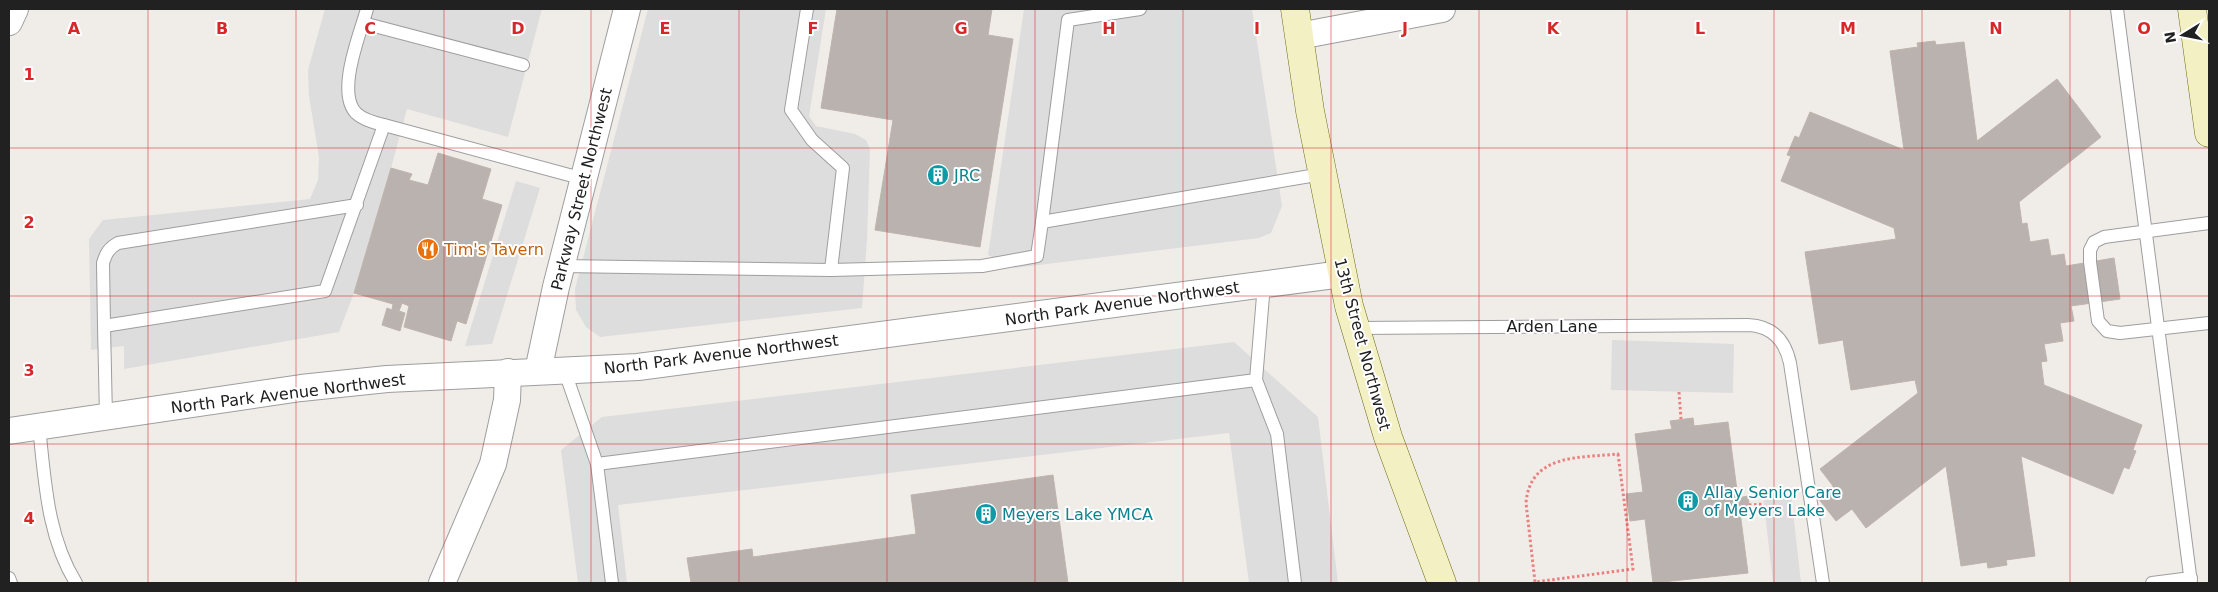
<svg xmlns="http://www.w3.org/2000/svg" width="2218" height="592" viewBox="0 0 2218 592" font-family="'DejaVu Sans',sans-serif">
	<rect width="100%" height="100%" fill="#f0ede9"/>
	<g fill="#ddd">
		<polygon points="325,9 542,9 508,137 407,109 391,168 354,293 339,332 124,369 124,346 91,350 89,239 103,220 310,199 318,180 319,157 309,96 308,70"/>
		<polygon points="648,9 826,9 809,116 816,126 855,134 866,140 870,149 867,240 862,308 600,337 586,327 576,310 575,289"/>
		<polygon points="1024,9 1252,9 1282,206 1271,233 1259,238 1014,268 988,255"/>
		<polygon points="516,181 540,188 492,344 465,346"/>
		<polygon points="1612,340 1734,344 1733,393 1611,390"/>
		<polygon points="1234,342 1318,417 1338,583 1249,583 1229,433 618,505 627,583 578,583 561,450 602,417"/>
		<polygon points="1791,493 1801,583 1773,583 1763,496"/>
	</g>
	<g fill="#b9b2ae" stroke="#c0b3ac">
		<polygon points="837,9 992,9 988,35 1013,39 980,247 875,230 893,120 821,108"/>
		<polygon points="1935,41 1936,45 1964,42 1977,141 2057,79 2101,137 2019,202 2022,224 2027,223 2030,242 2048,239 2051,256 2064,254 2066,266 2114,258 2120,299 2071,306 2074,321 2060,323 2063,341 2044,344 2047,361 2041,362 2044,385 2142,425 2133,450 2136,451 2129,469 2124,467 2113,494 2021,456 2035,556 2006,560 2007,565 1988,568 1987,562 1961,566 1946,466 1866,528 1852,509 1836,521 1818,498 1833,486 1820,469 1918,393 1915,380 1851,390 1843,340 1819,344 1805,252 1896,239 1894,228 1781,181 1791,156 1787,155 1795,136 1799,138 1810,112 1904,150 1890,51 1918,47 1917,43"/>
		<polygon points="438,153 491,169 482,199 502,205 466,324 457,321 451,341 404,327 409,306 402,303 399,311 405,313 400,331 382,325 387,308 392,310 393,304 354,293 391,168 412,174 409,180 428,185"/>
		<polygon points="1693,418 1694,426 1728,422 1738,498 1748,496 1750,511 1740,512 1748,573 1653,583 1645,519 1630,521 1626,494 1643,492 1635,434 1672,429 1670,421"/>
		<polygon points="1053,475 1068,583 691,583 687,558 752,549 753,557 916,534 911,495"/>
	</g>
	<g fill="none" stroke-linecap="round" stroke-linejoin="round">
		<g stroke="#9e9e9e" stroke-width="14">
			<g id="lane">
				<path d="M367,9c-7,25 -31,83 -11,104 7,7 19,10 28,12"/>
				<polyline points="1140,9 1068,20 1042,222 1322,174"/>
				<polyline points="2117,9 2191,583"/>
				<polyline points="363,23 523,65"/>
				<path d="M357,205l-239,38c-9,5 -12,10 -15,20l1,63 221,-35 59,-166 200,54"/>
				<polyline points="2209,223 2104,237 2094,242 2090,250 2090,262 2098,321 2107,331 2120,333 2209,323"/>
				<polyline points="561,266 831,270 843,168 812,140 791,110 807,9"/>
				<polyline points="831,270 982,266 1037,256 1042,222"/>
				<polyline points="104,326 106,417"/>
				<path d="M1356,328l392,-3c24,1 37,15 42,38l33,220"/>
				<polyline points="564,369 597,464 1256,380 1264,284"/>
				<polyline points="1256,380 1277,434 1295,583"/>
				<path d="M39,427c6,54 8,109 37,156"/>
				<polyline points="597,464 612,583"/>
				<polyline points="9,578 11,583"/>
				<polyline points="2152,583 2191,578"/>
			</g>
		</g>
		<g stroke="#9e9e9e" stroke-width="28">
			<g id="street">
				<polyline points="9,22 15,9"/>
				<polyline points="1299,36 1442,9"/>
				<polyline points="538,371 556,287 627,9"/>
				<polyline points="9,431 301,388 387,379 638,367 1342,274"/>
				<polyline points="442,583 493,464 507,400 508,372"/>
			</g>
		</g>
		<g stroke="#6d6d12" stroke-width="29">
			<g id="secondary">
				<polyline points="1295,9 1310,111 1349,306 1388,437 1442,583"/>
				<polyline points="2192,9 2209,133"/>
			</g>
		</g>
		<g stroke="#ea8080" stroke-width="3" stroke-dasharray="2.5 2.5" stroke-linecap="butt">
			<polyline points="1679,392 1681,419"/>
			<path d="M1618,454l15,115 -98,13 -9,-79c4,-50 55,-45 92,-49z"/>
			<polyline points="1749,505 1764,504"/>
		</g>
		<use href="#lane" stroke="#fff" stroke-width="12"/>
		<use href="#street" stroke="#fff" stroke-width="26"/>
		<use href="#secondary" stroke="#f3f0c4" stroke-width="28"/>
	</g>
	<path fill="none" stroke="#d62828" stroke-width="1" stroke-opacity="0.55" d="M148,9v574M296,9v574M444,9v574M591,9v574M739,9v574M887,9v574M1035,9v574M1183,9v574M1331,9v574M1479,9v574M1627,9v574M1774,9v574M1922,9v574M2070,9v574M9,148h2200M9,296h2200M9,444h2200"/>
	<defs>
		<g id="building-disc" transform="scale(1.125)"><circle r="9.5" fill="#0f9aa8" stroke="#fff"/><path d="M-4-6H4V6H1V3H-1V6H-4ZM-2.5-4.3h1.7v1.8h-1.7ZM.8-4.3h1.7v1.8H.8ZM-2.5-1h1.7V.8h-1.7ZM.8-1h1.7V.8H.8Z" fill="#fff"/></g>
		<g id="restaurant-disc" transform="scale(1.125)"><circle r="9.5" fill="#e8710a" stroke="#fff"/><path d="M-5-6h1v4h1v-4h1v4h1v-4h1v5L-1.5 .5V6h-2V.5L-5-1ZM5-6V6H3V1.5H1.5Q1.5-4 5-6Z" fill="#fff"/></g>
	</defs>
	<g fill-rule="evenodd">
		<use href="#building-disc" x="938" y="175"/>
		<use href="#restaurant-disc" x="428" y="249"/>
		<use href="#building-disc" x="1688" y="501"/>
		<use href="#building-disc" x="986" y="514"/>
	</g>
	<g text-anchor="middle" stroke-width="4" stroke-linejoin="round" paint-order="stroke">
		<g font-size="16" fill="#0d838f" stroke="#fff" text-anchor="start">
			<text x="954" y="181">JRC</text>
			<text x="1704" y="498">Allay Senior Care<tspan x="1704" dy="18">of Meyers Lake</tspan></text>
			<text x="1002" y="520">Meyers Lake YMCA</text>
		</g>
		<g font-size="16" fill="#212121" stroke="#fff">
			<text transform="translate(581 189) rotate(-76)" y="6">Parkway Street Northwest</text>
			<text transform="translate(1122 303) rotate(-8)" y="6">North Park Avenue Northwest</text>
			<text x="1552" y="332">Arden Lane</text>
			<text transform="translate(1363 344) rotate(75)" y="6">13th Street Northwest</text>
			<text transform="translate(721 354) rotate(-7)" y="6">North Park Avenue Northwest</text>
			<text transform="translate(288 393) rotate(-7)" y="6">North Park Avenue Northwest</text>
		</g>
		<g font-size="16" fill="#c56008" stroke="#fff" text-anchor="start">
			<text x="444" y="255">Tim's Tavern</text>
		</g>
	</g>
	<g font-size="16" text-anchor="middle" font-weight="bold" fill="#d62828" stroke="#fff" stroke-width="4" stroke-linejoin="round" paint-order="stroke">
		<text x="74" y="34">A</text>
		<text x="222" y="34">B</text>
		<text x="370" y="34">C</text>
		<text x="518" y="34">D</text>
		<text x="665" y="34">E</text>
		<text x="813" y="34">F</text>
		<text x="961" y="34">G</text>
		<text x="1109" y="34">H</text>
		<text x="1257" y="34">I</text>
		<text x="1405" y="34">J</text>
		<text x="1553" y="34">K</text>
		<text x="1700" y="34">L</text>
		<text x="1848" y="34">M</text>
		<text x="1996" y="34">N</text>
		<text x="2144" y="34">O</text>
		<text x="29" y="80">1</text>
		<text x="29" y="228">2</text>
		<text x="29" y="376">3</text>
		<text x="29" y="524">4</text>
	</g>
	<rect width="2218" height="592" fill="none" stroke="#212121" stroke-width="20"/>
	<g transform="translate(2183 35) rotate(260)" stroke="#ffffff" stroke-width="4" paint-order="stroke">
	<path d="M0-4L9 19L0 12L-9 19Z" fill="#212121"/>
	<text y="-8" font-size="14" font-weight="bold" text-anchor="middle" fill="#212121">N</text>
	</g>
</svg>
